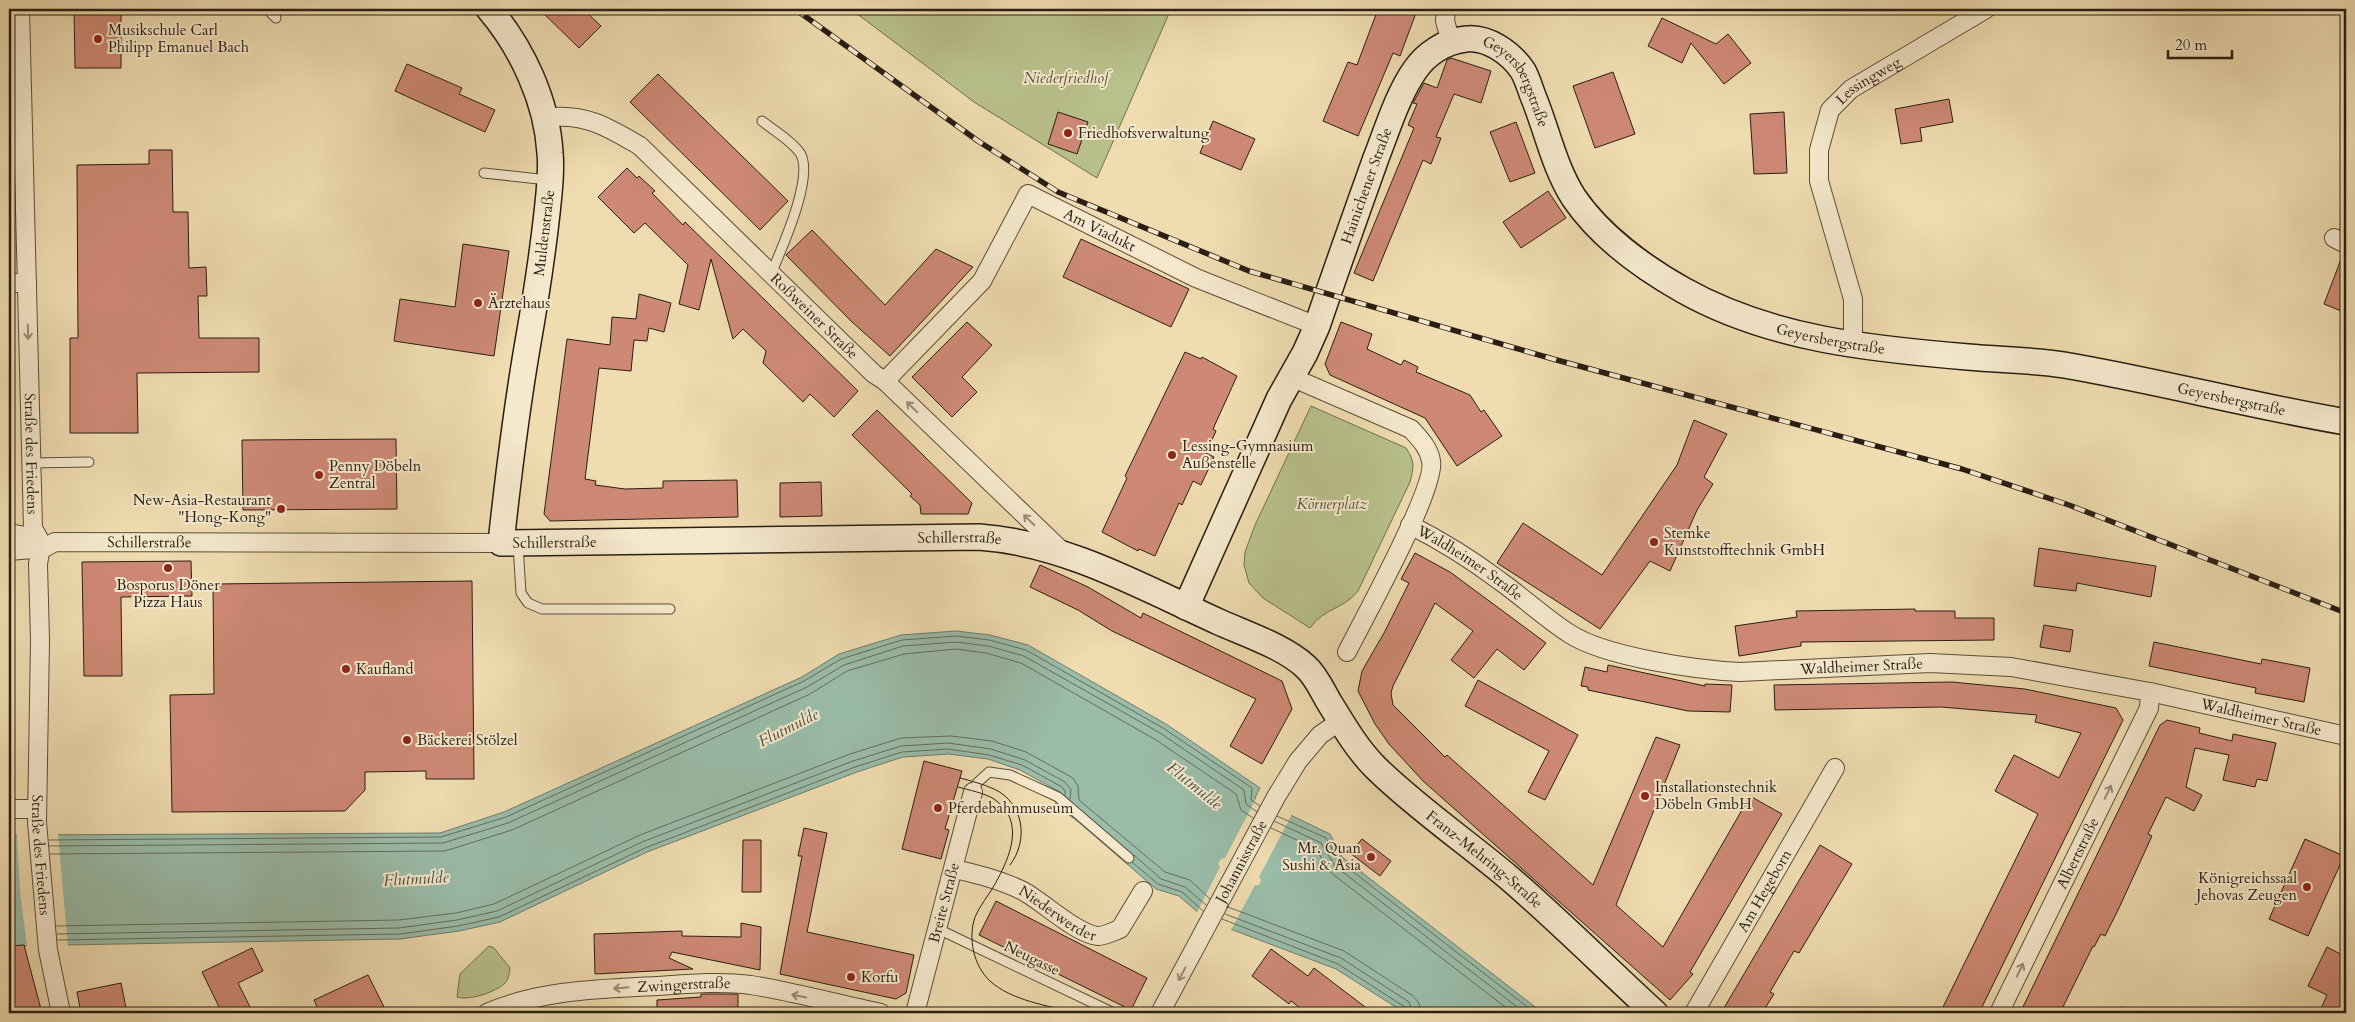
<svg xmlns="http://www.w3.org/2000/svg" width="2355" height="1022" viewBox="0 0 2355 1022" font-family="Cardo,serif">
	<rect width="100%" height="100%" fill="#efdcb0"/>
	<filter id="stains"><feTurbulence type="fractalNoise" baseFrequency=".004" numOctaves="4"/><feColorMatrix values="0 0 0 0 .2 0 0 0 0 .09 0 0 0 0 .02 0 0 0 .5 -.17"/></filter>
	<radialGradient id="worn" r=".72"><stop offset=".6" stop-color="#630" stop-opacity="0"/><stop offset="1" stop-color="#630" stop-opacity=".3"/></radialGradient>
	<g fill="#b8c08c" stroke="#706f4f">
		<polygon points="858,9 1171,9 1097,178 974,102 856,13"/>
		<path d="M1311,406l95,42c9,13 8,20 4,34l-52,109c-14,18 -34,17 -48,37l-47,-30 -14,-15 -5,-18 1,-13 10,-27z"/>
		<path d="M489,946l5,2 16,20c-1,6 -1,11 -5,15 -9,9 -36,18 -48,14l3,-23z"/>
	</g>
	<polygon fill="#9abca9" stroke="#6d7d6d" points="956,631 990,635 1028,645 1166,724 1260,788 1255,798 1330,834 1342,857 1543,1013 1405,1013 1336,969 1233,930 1201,915 1179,896 1156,889 1076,820 1055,805 1060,792 1020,770 988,759 948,754 903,757 857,772 647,852 500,922 459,931 400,939 9,946 9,835 440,833 504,812 802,677 839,654 901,635"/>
	<g fill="#efdcb0">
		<polygon points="1261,789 1258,797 1292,814 1259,877 1261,880 1259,885 1255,885 1230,932 1196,914 1220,867 1218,864 1221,859 1225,858"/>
		<polygon points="17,834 58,834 68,947 27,947 20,891"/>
	</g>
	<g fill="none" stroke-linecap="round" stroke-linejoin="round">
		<g stroke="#626d5e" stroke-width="1">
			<polyline points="1277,816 1326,838 1339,861 1535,1013"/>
			<polyline points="1274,821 1321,843 1335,866 1525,1013"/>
			<polyline points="1271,828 1316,849 1330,872 1513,1013"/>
			<polyline points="49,840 441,837 506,817 804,681 841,659 902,640 956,636 989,640 1026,650 1163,728 1252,788 1251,800 1260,806"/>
			<polyline points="49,846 443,843 508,823 807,687 844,665 903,646 956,642 988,646 1024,656 1160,733 1244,790 1246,804 1257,812"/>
			<polyline points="50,854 445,851 512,830 810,694 847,671 904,654 956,649 986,653 1021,663 1156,740 1236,794 1241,810 1253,818"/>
			<polyline points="1134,855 1161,879 1185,887 1206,905"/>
			<polyline points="1132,862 1158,884 1182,892 1203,911"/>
			<polyline points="1228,907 1344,951 1413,996 1419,1003 1421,1013"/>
			<polyline points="1225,914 1341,958 1409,1002 1413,1013"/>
			<polyline points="1222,919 1338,964 1405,1007 1407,1013"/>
			<polyline points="56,926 399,920 456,913 494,904 640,835 850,754 901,738 951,736 992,741 1026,752 1073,778 1078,786 1079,800 1165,872 1190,880 1210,899"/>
			<polyline points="57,934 399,928 457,920 497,911 642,842 853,761 901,746 948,743 991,749 1025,760 1065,782 1071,790 1070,799"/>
			<polyline points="57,940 400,934 458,926 499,917 645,848 855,767 902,752 948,749 989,755 1022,765 1062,787 1065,791 1065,795"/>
		</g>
	</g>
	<g fill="#ce8976" stroke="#291e12">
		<polygon points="74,9 121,9 121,68 75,68"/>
		<polygon points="539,9 583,9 601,26 579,48"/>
		<polygon points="1378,9 1404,9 1416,13 1400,56 1393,53 1358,136 1323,121 1348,62 1357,65"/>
		<polygon points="1662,18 1716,44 1728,34 1751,63 1724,84 1691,43 1682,63 1648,46"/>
		<polygon points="1451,58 1491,71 1481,103 1454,94 1436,137 1441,138 1431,164 1423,160 1373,281 1354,273 1414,128 1408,125 1417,104 1413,103 1424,83 1437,88 1447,60"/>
		<polygon points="407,64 462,88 459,94 495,110 485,132 395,91"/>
		<polygon points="1613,72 1635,134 1595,148 1573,86"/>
		<polygon points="658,74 788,201 760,230 630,102"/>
		<polygon points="1949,99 1953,122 1920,128 1922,141 1901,144 1895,109"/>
		<polygon points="1058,112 1088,122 1077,154 1048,144"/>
		<polygon points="1784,112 1787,173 1754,174 1750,114"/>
		<polygon points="1213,121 1255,139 1241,170 1200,153"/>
		<polygon points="1516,122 1535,173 1510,182 1490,132"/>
		<polygon points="149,150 172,150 173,212 188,212 189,268 206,267 207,296 198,296 199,338 259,338 259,372 137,373 138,433 70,433 70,338 78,338 77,165 149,164"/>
		<polygon points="627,168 637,178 639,176 655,191 652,193 683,225 685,222 858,391 834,417 810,394 803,402 763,363 766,351 743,329 733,339 711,259 699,310 679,304 688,265 645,223 634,233 598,197"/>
		<polygon points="1548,191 1566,218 1521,248 1503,222"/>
		<polygon points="812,230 885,305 936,249 973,267 890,356 851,321 786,255"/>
		<polygon points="1081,239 1189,289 1171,327 1063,277"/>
		<polygon points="463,244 509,251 494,356 394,341 400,299 455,307"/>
		<polygon points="2343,254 2346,255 2346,313 2324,304"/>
		<polygon points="639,294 671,303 664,332 649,328 647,341 634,340 631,371 599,368 585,479 596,481 595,485 625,489 663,488 663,481 737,480 738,517 550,521 544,514 567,339 610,345 612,317 636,319"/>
		<polygon points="967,322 992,345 962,377 977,392 952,417 912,377"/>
		<polygon points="1341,322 1372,334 1367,349 1401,365 1404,360 1418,367 1416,372 1470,395 1481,412 1484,410 1502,436 1457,466 1425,418 1330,375 1325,364"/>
		<polygon points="1185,352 1201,359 1202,357 1237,376 1213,429 1216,431 1206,453 1214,457 1201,485 1193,481 1182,505 1179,503 1155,556 1139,549 1138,551 1102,532 1127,478 1125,476"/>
		<polygon points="877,410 972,503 968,514 921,514 920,505 910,496 912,494 852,435"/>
		<polygon points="1694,420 1727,434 1704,477 1713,484 1697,510 1670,571 1650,561 1600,629 1497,563 1523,523 1602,575 1677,465"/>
		<polygon points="396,439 397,509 243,510 242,440"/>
		<polygon points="821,482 822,516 780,517 780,483"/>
		<polygon points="2039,548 2156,566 2151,597 2077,583 2076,591 2034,586"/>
		<polygon points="1415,553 1450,572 1546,643 1524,670 1497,649 1474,678 1451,660 1473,631 1435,603 1393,686 1391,693 1393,705 1445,757 1447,755 1593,885 1656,737 1680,745 1616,905 1663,947 1750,796 1782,814 1690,972 1693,974 1670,1000 1423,781 1389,744 1375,724 1358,691 1362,671 1384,633 1409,583 1401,579"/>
		<polygon points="191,561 192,596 121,597 122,676 84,676 82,562"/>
		<polygon points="1040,565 1088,587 1141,618 1143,613 1282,681 1292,709 1262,764 1230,746 1256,699 1112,631 1078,610 1030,587"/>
		<polygon points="472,581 474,779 426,779 426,771 365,772 365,790 345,811 172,812 170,695 214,694 213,584"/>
		<polygon points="1915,609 1915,611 1955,611 1955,618 1994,618 1994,640 1801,642 1801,646 1739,656 1735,626 1797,617 1796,611"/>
		<polygon points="2044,625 2073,630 2070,652 2040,647"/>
		<polygon points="2154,642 2261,664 2262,659 2310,668 2304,702 2255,693 2256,688 2149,666"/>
		<polygon points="1608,665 1705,686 1705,684 1732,685 1730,712 1688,711 1588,690 1588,687 1581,686 1585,667 1607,672"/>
		<polygon points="1478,680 1578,735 1545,800 1528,792 1549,751 1465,706"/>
		<polygon points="1952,682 2025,689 2116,708 2123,720 1979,1013 1940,1013 2038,814 1995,791 2014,755 2059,778 2081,733 2035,722 2037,715 1941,707 1775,710 1774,685"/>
		<polygon points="2167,720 2200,728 2199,733 2232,741 2233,734 2276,743 2267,781 2257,779 2255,787 2223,780 2229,755 2195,748 2186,787 2202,795 2194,811 2166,797 2148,834 2152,836 2119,908 2105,936 2101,934 2094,947 2093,946 2060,1013 2020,1013 2160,725"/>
		<polygon points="924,761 962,771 945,829 949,830 941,859 902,849"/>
		<polygon points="804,828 827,833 807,932 914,955 906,993 896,999 780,974 802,856 798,856"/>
		<polygon points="1362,839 1391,861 1380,876 1350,853"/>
		<polygon points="2305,839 2344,856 2308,936 2269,919"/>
		<polygon points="743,840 761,840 761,892 742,892"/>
		<polygon points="1820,845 1852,864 1799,953 1794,951 1770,992 1774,994 1762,1013 1721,1013"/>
		<polygon points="996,901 1147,978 1131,1010 979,935"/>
		<polygon points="741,923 761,927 760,970 672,952 669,958 693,969 595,974 594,934 682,931 682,936 741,937"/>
		<polygon points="24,945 42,1013 9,1013 9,946"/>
		<polygon points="2327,947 2346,957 2346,1013 2319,1013 2327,995 2308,986"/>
		<polygon points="252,948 263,971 238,983 253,1013 222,1013 202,972"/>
		<polygon points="1271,949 1308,976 1314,968 1373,1013 1307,1013 1291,1001 1289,1004 1252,976"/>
		<polygon points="368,975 387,1013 320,1013 314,1000"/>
		<polygon points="121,983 127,1013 81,1013 77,992"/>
		<polygon points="701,994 738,994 738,1013 657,1013 657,1000 701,997"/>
	</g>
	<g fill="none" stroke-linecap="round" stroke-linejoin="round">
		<g stroke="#5a4e3a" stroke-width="11">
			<g id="lane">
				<polyline points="267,9 276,18"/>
				<path d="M762,121c11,9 30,20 38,32 15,23 -19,97 -29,121"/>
				<polyline points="484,173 548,180"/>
				<polyline points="31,463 89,462"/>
				<polyline points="518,545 521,593 528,603 542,609 670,609"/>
				<polyline points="973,792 977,783 989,772 1010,775 1058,797 1129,858"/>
				<polyline points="938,929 1114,1013"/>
				<polyline points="2121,1013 2121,1012"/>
			</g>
		</g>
		<g stroke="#5a4e3a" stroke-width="20">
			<g id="street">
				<path id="s1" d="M20,9l13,519 11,20"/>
				<polyline points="1446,9 1445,21 1451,42"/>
				<path id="s2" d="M545,118c38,-6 63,9 95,28l234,228 11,7 179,172"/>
				<polyline points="2334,238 2346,244"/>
				<polyline points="9,283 27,283"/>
				<path id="s3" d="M1853,344v-45l-34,-118v-31l11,-40 21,-21 135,-80"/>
				<path d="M1291,377l120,52c9,10 18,19 20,32 6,26 -68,159 -84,191"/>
				<path id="s4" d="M885,381l97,-100 46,-87 168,84 121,48"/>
				<path id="s5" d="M1410,525c32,16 62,35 90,56 24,17 46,38 70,53 36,23 127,36 170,38l190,-9 81,4 139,25 196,44"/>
				<polyline points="9,533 26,536 43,548"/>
				<path id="s6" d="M44,548l-4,4 -2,12 2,76 -3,182 11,128 13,63"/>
				<path id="s7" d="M9,551l35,-3 11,-6 446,1"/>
				<polyline points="9,809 37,809"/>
				<path id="s8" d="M954,869c24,5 47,11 69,22 19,10 55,44 75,45 7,0 16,-5 22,-7l23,-38"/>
				<path id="s9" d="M487,1013c52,-23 113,-24 169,-27 32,-2 63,-5 95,-1 43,7 87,19 130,28"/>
				<path id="s10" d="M915,1013l58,-221"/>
				<path id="s11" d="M1160,1013l116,-216 22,-36 22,-26 20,-14"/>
				<path id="s12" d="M1694,1013l141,-245"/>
				<path id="s13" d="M1999,1013l150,-305 1,-16"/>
			</g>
		</g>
		<g stroke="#291e12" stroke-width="28">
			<g id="secondary">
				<path id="s14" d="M489,9c33,39 58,92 61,144 2,20 -1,40 -3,60 -5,45 -12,90 -20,135 -11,65 -19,130 -26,195l478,-6c86,6 163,50 240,85 27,12 66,25 87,45 10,9 16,23 23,35 14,23 28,47 47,66 41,40 88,72 132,109 50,43 98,91 147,136"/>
				<path id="s15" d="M1186,607l93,-208 26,-46 12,-27c19,-56 39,-112 59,-168 11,-28 22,-64 39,-88 11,-16 30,-29 51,-31 21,-3 45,14 57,32 4,7 7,17 10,25 14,34 21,71 41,102 26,38 70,70 109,92 87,49 188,59 285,67 32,3 64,3 96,8 94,16 188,41 282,57"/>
			</g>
		</g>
		<use href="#lane" stroke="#f5e8cc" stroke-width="9"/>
		<use href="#street" stroke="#f5e8cc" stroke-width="18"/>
		<use href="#secondary" stroke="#f5e8cc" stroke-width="25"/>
		<g stroke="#291e12" stroke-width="1">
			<path d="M960,778c11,3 23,6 34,11 30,14 35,51 16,76"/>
			<path d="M958,787c11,3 26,6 36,12 32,22 16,58 1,85 -6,11 -15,21 -20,33 -7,21 -2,48 15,64 22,20 57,24 85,32"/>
		</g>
		<g stroke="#291e12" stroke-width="5.5">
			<polyline id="rail" points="795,9 978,141 1058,192 1249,271 1553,359 1962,469 2069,505 2346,613"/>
		</g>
		<use href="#rail" stroke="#f5e8cc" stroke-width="4" stroke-dasharray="11" stroke-linecap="butt"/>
	</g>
	<defs><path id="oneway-shaft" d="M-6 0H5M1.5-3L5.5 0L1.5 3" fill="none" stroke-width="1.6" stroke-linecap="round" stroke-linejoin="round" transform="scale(1.25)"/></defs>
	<g stroke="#998d78">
		<use href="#oneway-shaft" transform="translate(28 332) rotate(89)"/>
		<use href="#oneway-shaft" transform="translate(912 407) rotate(-136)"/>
		<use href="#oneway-shaft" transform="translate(1029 520) rotate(-136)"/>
		<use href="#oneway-shaft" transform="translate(2108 792) rotate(-64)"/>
		<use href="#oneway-shaft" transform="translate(2020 970) rotate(-64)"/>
		<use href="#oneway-shaft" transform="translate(1182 974) rotate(118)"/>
		<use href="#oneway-shaft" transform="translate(621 988) rotate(175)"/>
		<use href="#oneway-shaft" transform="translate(799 996) rotate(-168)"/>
	</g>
	<g fill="#8f2418" stroke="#f5e8cc" stroke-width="2">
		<circle cx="98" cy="39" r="5"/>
		<circle cx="1068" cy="133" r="5"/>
		<circle cx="478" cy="303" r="5"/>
		<circle cx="1172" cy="455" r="5"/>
		<circle cx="319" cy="475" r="5"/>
		<circle cx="281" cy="509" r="5"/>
		<circle cx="1654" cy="542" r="5"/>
		<circle cx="168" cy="568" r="5"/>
		<circle cx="346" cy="669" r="5"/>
		<circle cx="407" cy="740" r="5"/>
		<circle cx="1645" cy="796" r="5"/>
		<circle cx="938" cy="808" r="5"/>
		<circle cx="1371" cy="857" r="5"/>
		<circle cx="2307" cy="887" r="5"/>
		<circle cx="851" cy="977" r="5"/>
	</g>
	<g text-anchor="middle" stroke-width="4" stroke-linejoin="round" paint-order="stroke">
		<g font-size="15" fill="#291e12" stroke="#f5e8cc" text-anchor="start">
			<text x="108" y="35">Musikschule Carl<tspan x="108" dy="17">Philipp Emanuel Bach</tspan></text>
			<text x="1078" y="138">Friedhofsverwaltung</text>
			<text x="488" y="308">Ärztehaus</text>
			<text x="1182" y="451">Lessing-Gymnasium<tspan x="1182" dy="17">Außenstelle</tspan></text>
			<text x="329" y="471">Penny Döbeln<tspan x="329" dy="17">Zentral</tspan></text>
			<text x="271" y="505" text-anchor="end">New-Asia-Restaurant<tspan x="271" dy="17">"Hong-Kong"</tspan></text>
			<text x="1664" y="538">Stemke<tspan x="1664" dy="17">Kunststofftechnik GmbH</tspan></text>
			<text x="168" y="590" text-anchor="middle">Bosporus Döner<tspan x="168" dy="17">Pizza Haus</tspan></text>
			<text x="356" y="674">Kaufland</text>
			<text x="417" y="745">Bäckerei Stölzel</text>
			<text x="1655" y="792">Installationstechnik<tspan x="1655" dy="17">Döbeln GmbH</tspan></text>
			<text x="948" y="813">Pferdebahnmuseum</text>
			<text x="1361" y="853" text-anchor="end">Mr. Quan<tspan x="1361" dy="17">Sushi &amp; Asia</tspan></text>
			<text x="2297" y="883" text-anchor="end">Königreichssaal<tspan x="2297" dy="17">Jehovas Zeugen</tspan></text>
			<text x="861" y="982">Korfu</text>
		</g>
		<g font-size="15" font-style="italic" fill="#544f37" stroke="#f5e8cc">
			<text x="1066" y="83">Niederfriedhof</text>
			<text x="1332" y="509">Körnerplatz</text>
		</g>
		<g font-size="15" fill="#291e12" stroke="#f5e8cc">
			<text dy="5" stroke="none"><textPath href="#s3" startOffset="289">Lessingweg</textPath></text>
			<text dy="5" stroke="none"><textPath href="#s15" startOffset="719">Geyersbergstraße</textPath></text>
			<text dy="5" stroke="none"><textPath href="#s15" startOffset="459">Hainichener Straße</textPath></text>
			<text dy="5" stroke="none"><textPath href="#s4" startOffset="318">Am Viadukt</textPath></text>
			<text transform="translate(544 233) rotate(-83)" y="5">Muldenstraße</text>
			<text dy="5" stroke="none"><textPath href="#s2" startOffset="345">Roßweiner Straße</textPath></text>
			<text dy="5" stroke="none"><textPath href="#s15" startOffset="1152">Geyersbergstraße</textPath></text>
			<text dy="5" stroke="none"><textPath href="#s15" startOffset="1558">Geyersbergstraße</textPath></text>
			<text dy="5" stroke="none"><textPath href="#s1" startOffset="445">Straße des Friedens</textPath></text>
			<text dy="5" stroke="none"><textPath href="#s14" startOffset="1011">Schillerstraße</textPath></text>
			<text dy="5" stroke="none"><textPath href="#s7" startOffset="142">Schillerstraße</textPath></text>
			<text dy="5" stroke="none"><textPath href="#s14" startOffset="606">Schillerstraße</textPath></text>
			<text dy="5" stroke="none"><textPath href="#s5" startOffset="71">Waldheimer Straße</textPath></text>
			<text dy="5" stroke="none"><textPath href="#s5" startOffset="491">Waldheimer Straße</textPath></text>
			<text dy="5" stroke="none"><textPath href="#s5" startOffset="896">Waldheimer Straße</textPath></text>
			<text dy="5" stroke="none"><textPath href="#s13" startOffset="178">Albertstraße</textPath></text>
			<text dy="5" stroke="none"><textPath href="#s6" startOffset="309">Straße des Friedens</textPath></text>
			<text dy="5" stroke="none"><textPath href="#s14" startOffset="1650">Franz-Mehring-Straße</textPath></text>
			<text dy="5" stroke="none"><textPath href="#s11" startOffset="172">Johannisstraße</textPath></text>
			<text dy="5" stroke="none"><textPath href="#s12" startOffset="141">Am Hegeborn</textPath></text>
			<text dy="5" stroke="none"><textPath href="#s10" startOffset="114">Breite Straße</textPath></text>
			<text dy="5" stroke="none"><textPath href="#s8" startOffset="114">Niederwerder</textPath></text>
			<text transform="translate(1032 958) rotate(26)" y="5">Neugasse</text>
			<text dy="5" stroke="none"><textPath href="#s9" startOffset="200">Zwingerstraße</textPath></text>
		</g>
		<g font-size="16" font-style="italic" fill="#4b4d3f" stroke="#f5e8cc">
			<text transform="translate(788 727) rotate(-27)" y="6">Flutmulde</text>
			<text transform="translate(1195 785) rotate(39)" y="6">Flutmulde</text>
			<text transform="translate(416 878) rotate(-3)" y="6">Flutmulde</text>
		</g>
	</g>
	<rect width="2355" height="1022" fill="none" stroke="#efdcb0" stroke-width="30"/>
	<rect x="10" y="10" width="2335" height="1002" fill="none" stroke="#291e12" stroke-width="2.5"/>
	<rect x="15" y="15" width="2325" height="992" fill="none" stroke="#291e12"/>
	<path d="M2168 50v8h64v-8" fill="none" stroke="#291e12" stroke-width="2.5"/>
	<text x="2175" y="50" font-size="15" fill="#291e12" stroke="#f5e8cc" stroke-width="4" paint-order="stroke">20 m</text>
	<rect width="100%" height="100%" filter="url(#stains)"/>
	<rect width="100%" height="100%" fill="url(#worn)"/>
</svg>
